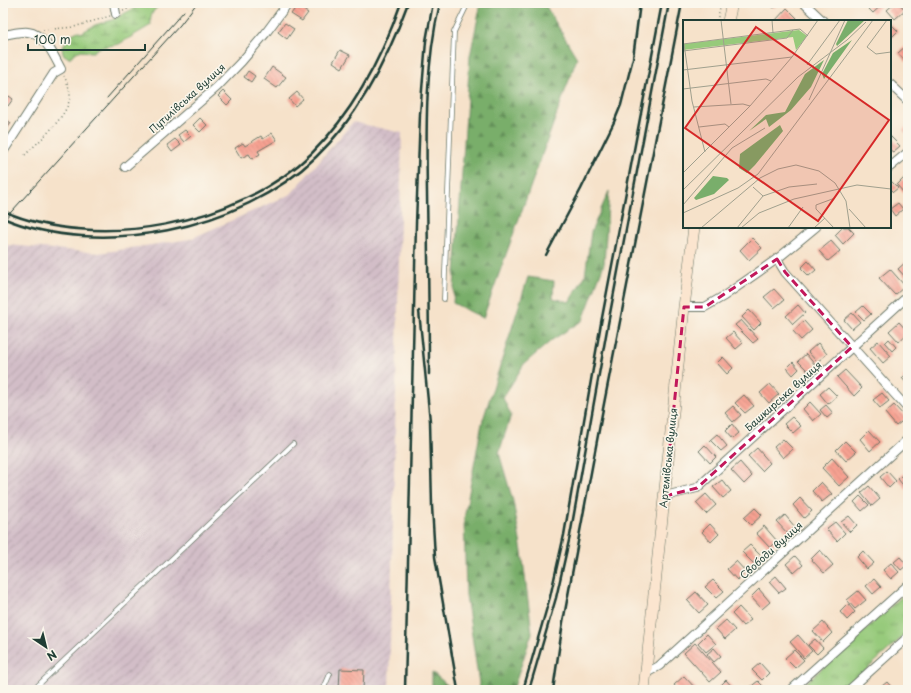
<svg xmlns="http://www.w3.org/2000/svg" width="911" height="693" viewBox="0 0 911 693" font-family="'Playpen Sans',sans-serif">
	<defs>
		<pattern id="industrial-furrows" width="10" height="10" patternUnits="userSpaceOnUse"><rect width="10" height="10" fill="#d2bdc7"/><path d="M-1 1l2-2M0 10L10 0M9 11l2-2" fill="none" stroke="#aa9ba2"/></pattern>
		<pattern id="grass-tufts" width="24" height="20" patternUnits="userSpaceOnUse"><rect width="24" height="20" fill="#97ca7b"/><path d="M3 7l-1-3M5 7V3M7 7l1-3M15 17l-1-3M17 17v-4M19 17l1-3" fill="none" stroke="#7ba566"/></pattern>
		<pattern id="forest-firs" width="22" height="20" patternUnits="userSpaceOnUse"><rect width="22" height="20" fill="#79ae6b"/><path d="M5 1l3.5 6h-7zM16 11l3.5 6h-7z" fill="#638f59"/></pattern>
		<pattern id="wetland-marsh" width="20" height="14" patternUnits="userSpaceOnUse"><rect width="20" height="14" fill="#97ca7b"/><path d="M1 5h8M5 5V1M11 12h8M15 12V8" fill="none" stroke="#7ba566"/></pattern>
		<pattern id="building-back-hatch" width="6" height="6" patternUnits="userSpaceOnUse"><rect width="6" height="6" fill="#f8a292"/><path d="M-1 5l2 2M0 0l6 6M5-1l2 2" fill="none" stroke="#c88578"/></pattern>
	</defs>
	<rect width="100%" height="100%" fill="#fbf7ec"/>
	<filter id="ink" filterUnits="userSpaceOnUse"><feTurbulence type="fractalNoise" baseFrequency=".025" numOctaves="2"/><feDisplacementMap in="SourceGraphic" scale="8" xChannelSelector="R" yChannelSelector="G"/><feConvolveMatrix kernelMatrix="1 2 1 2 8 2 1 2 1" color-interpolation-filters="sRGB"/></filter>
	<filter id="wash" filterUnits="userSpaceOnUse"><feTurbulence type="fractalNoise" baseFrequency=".012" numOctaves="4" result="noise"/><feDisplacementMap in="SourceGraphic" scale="16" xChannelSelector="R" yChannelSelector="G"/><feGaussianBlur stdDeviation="0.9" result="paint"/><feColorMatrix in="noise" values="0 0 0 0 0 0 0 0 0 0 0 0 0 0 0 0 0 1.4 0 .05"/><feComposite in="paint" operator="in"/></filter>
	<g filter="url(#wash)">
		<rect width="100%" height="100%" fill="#f6e2ca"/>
		<polygon fill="url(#industrial-furrows)" points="353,122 402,133 389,690 3,690 3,250 8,245 99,253 190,239 291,194"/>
		<polygon fill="url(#grass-tufts)" stroke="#5b8458" points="908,591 908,632 844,690 798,690"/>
		<g fill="url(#forest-firs)" stroke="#4c7650">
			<polygon points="481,3 544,3 577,58 483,318 453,303 470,56"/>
			<polygon points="609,191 604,264 583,320 552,340 524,364 503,398 511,415 499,453 513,501 522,552 532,633 513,690 480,690 466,595 464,519 482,423 528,277 554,281 553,298 569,302 585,276 591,232"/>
			<polygon points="432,672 452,689 453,690 432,690"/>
		</g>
		<path fill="url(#wetland-marsh)" stroke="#5b8458" d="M144,3h18c-8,7 -13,11 -11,22l-32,19 -21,4 -5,4 -15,-1 -9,7 -6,-4 -1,-7 10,-13 6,-3 3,2 14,-8 17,-5z"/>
		<g id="blocks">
			<g fill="url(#building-back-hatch)">
				<polygon points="768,3 778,3 774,8"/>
				<polygon points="870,3 884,3 873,13 866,6"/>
				<polygon points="895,3 899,3 905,10 895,19 887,10"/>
				<polygon points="297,6 308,13 302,21 291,14"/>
				<polygon points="787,8 797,18 794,21 775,21"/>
				<polygon points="285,23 294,29 287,39 278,32"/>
				<polygon points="890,23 898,31 890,39"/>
				<polygon points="908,44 908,60 906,62 898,53"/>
				<polygon points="340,50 350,55 342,68 333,62"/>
				<polygon points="272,67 286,77 277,88 264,79"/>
				<polygon points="248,71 255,76 251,82 244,77"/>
				<polygon points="223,91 232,100 227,105 218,96"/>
				<polygon points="297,92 303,99 295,106 289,99"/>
				<polygon points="9,96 13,99 8,106 3,102"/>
				<polygon points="4,118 11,123 3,134 3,120"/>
				<polygon points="200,118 207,125 200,132 193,125"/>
				<polygon points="908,125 908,135 903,130"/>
				<polygon points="185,130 191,136 184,142 178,135"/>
				<polygon points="272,133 277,140 258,151 260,154 252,159 249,154 241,158 235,148 243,143 245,146 261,136 263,139"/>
				<polygon points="890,136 900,146 893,152 890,150"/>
				<polygon points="175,139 181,145 172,152 167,145"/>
				<polygon points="906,176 908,178 908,190 904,193 897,185"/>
				<polygon points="891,181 898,188 893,192 890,189 890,182"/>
				<polygon points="898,203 903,209 895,216 890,209"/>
				<polygon points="843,227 848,227 854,233 843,244 835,235"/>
				<polygon points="752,238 762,248 749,260 740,250"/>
				<polygon points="831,241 840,251 828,261 819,251"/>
				<polygon points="908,260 908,280 898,269"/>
				<polygon points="808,261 816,270 809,276 801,268"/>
				<polygon points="890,269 905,286 895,295 879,278"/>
				<polygon points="774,289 784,300 774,308 764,297"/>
				<polygon points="798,305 805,313 793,324 786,316"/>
				<polygon points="863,306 871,314 864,320 856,312"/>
				<polygon points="749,310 761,323 754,330 742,317"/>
				<polygon points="852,313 860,322 852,329 844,320"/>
				<polygon points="741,320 758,339 753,343 735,325"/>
				<polygon points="804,321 812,330 801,340 793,331"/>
				<polygon points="899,322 908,332 899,342 889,331"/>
				<polygon points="733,332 743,343 736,349 726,338"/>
				<polygon points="889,339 896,347 892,351 885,343"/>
				<polygon points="878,341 891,356 883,363 870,348"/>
				<polygon points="818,343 827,354 817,362 808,352"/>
				<polygon points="806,354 816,366 809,372 798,361"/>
				<polygon points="723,357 733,368 727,374 717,363"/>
				<polygon points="793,362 799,369 793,375 787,368"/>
				<polygon points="845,370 862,388 854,396 837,377"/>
				<polygon points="908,373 908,385 902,378"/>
				<polygon points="770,384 779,394 769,403 760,393"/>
				<polygon points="828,387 837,396 828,404 820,394"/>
				<polygon points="882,393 889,401 880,408 873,400"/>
				<polygon points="744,395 754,406 745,413 735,403"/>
				<polygon points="810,402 821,414 813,421 803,409"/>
				<polygon points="826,405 833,413 827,418 820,410"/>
				<polygon points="894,405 906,418 896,426 885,413"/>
				<polygon points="733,406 741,415 733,422 725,413"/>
				<polygon points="792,417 801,426 793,433 784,424"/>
				<polygon points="732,424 739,433 732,439 725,431"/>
				<polygon points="869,430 880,442 870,451 860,439"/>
				<polygon points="717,434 727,446 721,451 710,440"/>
				<polygon points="783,439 793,449 783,458 774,447"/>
				<polygon points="845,441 856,452 846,461 836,450"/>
				<polygon points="705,445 716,457 710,463 699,451"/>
				<polygon points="757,448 770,463 762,471 748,456"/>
				<polygon points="832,458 849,477 839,486 822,468"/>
				<polygon points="740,462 752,476 744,484 731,470"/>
				<polygon points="887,471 896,481 889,488 880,477"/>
				<polygon points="904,473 908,477 907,490 898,479"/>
				<polygon points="722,480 731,491 723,498 713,487"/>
				<polygon points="821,482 832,494 822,502 812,491"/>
				<polygon points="869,486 880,499 872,506 861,493"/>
				<polygon points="706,494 716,505 706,514 696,503"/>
				<polygon points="860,496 869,505 862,511 854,502"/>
				<polygon points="800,498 812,511 804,518 793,505"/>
				<polygon points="755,508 762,515 751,525 744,518"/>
				<polygon points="785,515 795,527 788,534 777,522"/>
				<polygon points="849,516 857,525 850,532 841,522"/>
				<polygon points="835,522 845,533 837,541 826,529"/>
				<polygon points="710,524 719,534 711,542 702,532"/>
				<polygon points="764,526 777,541 770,548 756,533"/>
				<polygon points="750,545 761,556 753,563 742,552"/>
				<polygon points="820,550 833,565 824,573 811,559"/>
				<polygon points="863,551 874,563 867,569 857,557"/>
				<polygon points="795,556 803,565 794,573 786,564"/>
				<polygon points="900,557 907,565 901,570 894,562"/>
				<polygon points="736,561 746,572 737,580 727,569"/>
				<polygon points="891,563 899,572 891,579 883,570"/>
				<polygon points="776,576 786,588 779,593 769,582"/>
				<polygon points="874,579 881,587 873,594 866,586"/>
				<polygon points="713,580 724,591 716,598 705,587"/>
				<polygon points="759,589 770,602 762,609 751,597"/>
				<polygon points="858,591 866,600 855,609 847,600"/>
				<polygon points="696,592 708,605 699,613 687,600"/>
				<polygon points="848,604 855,612 847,620 840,612"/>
				<polygon points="739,607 751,620 743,626 732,614"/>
				<polygon points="726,620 735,630 725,639 716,629"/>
				<polygon points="823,622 832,633 823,642 813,631"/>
				<polygon points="707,634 716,644 706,652 698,643"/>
				<polygon points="798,635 812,651 804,658 790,642"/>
				<polygon points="815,639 823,648 817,654 808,645"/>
				<polygon points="695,643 721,672 710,682 684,653"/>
				<polygon points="714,648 721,656 714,662 707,654"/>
				<polygon points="794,650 804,660 795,668 785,658"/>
				<polygon points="760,663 769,673 762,680 752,670"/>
				<polygon points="340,669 364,670 363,690 339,690"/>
				<polygon points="684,676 697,690 678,690 674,685"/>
				<polygon points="726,680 735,690 720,690 718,688"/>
				<polygon points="758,681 767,690 751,690 749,688"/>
				<polygon points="887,682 894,690 877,690"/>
			</g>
		</g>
	</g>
	<g filter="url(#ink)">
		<use href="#blocks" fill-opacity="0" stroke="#6a7768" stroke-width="1"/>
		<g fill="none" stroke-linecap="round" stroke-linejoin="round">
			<g stroke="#6a7768" stroke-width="5.5">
				<g id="service">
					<polyline points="444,299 454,32 468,3"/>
					<polyline points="33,690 293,444"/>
					<polyline points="323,690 330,674"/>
				</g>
			</g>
			<g stroke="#6a7768" stroke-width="10">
				<g id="minor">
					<polyline points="114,3 116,14"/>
					<polyline points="804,3 823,21"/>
					<path d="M3,35c8,-1 18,-4 25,-3 17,2 26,24 33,37l-7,4 -51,79"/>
					<polyline points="890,84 908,101"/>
					<polyline points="125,167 217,87 242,61 265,34 288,3"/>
					<polyline points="890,167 908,152"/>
					<polyline points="777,259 785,272 908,409"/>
					<polyline points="684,307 705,307 724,296 777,259 816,227"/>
					<polyline points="665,496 697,488 908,296"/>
					<polyline points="645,671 650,671 659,666 908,439"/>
					<polyline points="791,690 908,585"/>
					<polyline points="849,690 908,637"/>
				</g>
			</g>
			<g stroke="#6a7768" stroke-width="12">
				<g id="secondary">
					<polyline points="728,21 732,3"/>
					<polyline points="644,690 684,307 694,227"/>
				</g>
			</g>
			<g stroke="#6a7768" stroke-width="1.5" stroke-dasharray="1 3" stroke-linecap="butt">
				<polyline points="123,11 139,3"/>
				<polyline points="717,21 721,3"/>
				<polyline points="43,30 74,27 110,16"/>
				<path d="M25,155c14,-14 46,-41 45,-61 -1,-7 -3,-12 -6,-18"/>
			</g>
			<use href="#service" stroke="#fff" stroke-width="4"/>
			<use href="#minor" stroke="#fff" stroke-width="8"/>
			<use href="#secondary" stroke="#fbe5cf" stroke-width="11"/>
			<g stroke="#1f3d34" stroke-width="1">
				<polyline points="107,98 184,11"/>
				<polyline points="3,221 180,25 197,3"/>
			</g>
			<g stroke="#1f3d34" stroke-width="2.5">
				<path d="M3,211c95,41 235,14 309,-58 41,-41 70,-96 89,-150"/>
				<path d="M3,218c96,41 238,12 313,-61 43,-41 72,-99 92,-154"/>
				<polyline points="546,255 581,189 614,122 621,105 633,58 640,3"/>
				<polyline points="419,311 430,421 432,506 435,557 458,690"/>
				<path d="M429,374c0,-61 -1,-121 -2,-181 -1,-64 -2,-128 13,-190"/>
				<polyline points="405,690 416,224 420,114 426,41 433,3"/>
				<polyline points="523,690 550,597 564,535 601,323 662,3"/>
				<polyline points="529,690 556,598 570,536 608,324 669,3"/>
				<polyline points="553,690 563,622 602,414 682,3"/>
			</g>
		</g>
	</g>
	<path fill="none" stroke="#c2185b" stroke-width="3" stroke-dasharray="8 5" stroke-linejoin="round" d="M777,259l8,13 67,75 -155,141 -32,8 19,-189h21z"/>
	<g text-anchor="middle" stroke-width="3" stroke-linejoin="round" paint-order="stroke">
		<g font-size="10" fill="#1f3d34" stroke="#fbf7ec">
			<text transform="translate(187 98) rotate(-42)" y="4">Путилівська вулиця</text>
			<text transform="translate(783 396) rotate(-42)" y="4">Башкирська вулиця</text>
			<text transform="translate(668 458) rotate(-84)" y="4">Артемівська вулиця</text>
			<text transform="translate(771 550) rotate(-42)" y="4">Свободи вулиця</text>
		</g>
	</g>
	<g transform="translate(683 20)">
		<rect width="208" height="208" fill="#f6e2ca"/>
		<path d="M116,10l8,6 -11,14 -3,-13 -110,13v-6z" fill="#97ca7b"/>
		<path d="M165,0h17l-28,26 -1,-2zM169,20l-28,39 -2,-5 11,-21zM141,40l-13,27 -20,23 -22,17 -3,-8 -17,12 17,-16 19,-3 20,-38zM97,105l3,6 -28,34 -8,8 -8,-5 1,-14zM30,156l14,2 2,2 -15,14 -18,6 -2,-2z" fill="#79ae6b"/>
		<path fill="none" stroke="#a0a08e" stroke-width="1" d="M38,0l10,84M89,0l1,13M204,0l-20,27 9,7 15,-2M0,24l117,-15 8,7M1,24l8,57 13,51M0,31l104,-13 6,-8M124,45l33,-45M0,50l109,-13M0,69l83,-10 5,2M126,80l36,-80M11,87l49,-3 7,2M16,107l26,-3 4,3M0,153l67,-67 42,-49 26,-37M70,167l10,9M0,170l115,-113 49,-37 19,-18M0,185l49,-57 33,-20M166,189l17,19M0,193l55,-25 20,-14 115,-154M18,208l59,-50 18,-9 18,-4 23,6 16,12 11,18 4,27M54,208l26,-32 26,-9 28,-3M58,208l18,-15 35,-14 63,-14 34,4M105,208l15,-21M131,208l11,-10M151,208l-18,-19v-4l19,-7"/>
		<path fill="#d62828" fill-opacity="0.15" stroke="#d62828" stroke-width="2" d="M73,7l133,93 -71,101 -133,-93z"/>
		<rect width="208" height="208" fill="none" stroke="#1f3d34" stroke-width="2"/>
	</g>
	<rect width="911" height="693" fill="none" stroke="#fbf7ec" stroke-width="16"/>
	<g transform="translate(46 647) rotate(145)" stroke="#fbf7ec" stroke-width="3" paint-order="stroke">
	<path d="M0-3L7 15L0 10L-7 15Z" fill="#1f3d34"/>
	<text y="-6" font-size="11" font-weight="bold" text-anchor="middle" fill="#1f3d34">N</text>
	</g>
	<path d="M28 44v6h117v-6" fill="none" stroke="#1f3d34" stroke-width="2"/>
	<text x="34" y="44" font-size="12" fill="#1f3d34" stroke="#fbf7ec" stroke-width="3" paint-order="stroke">100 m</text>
</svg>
